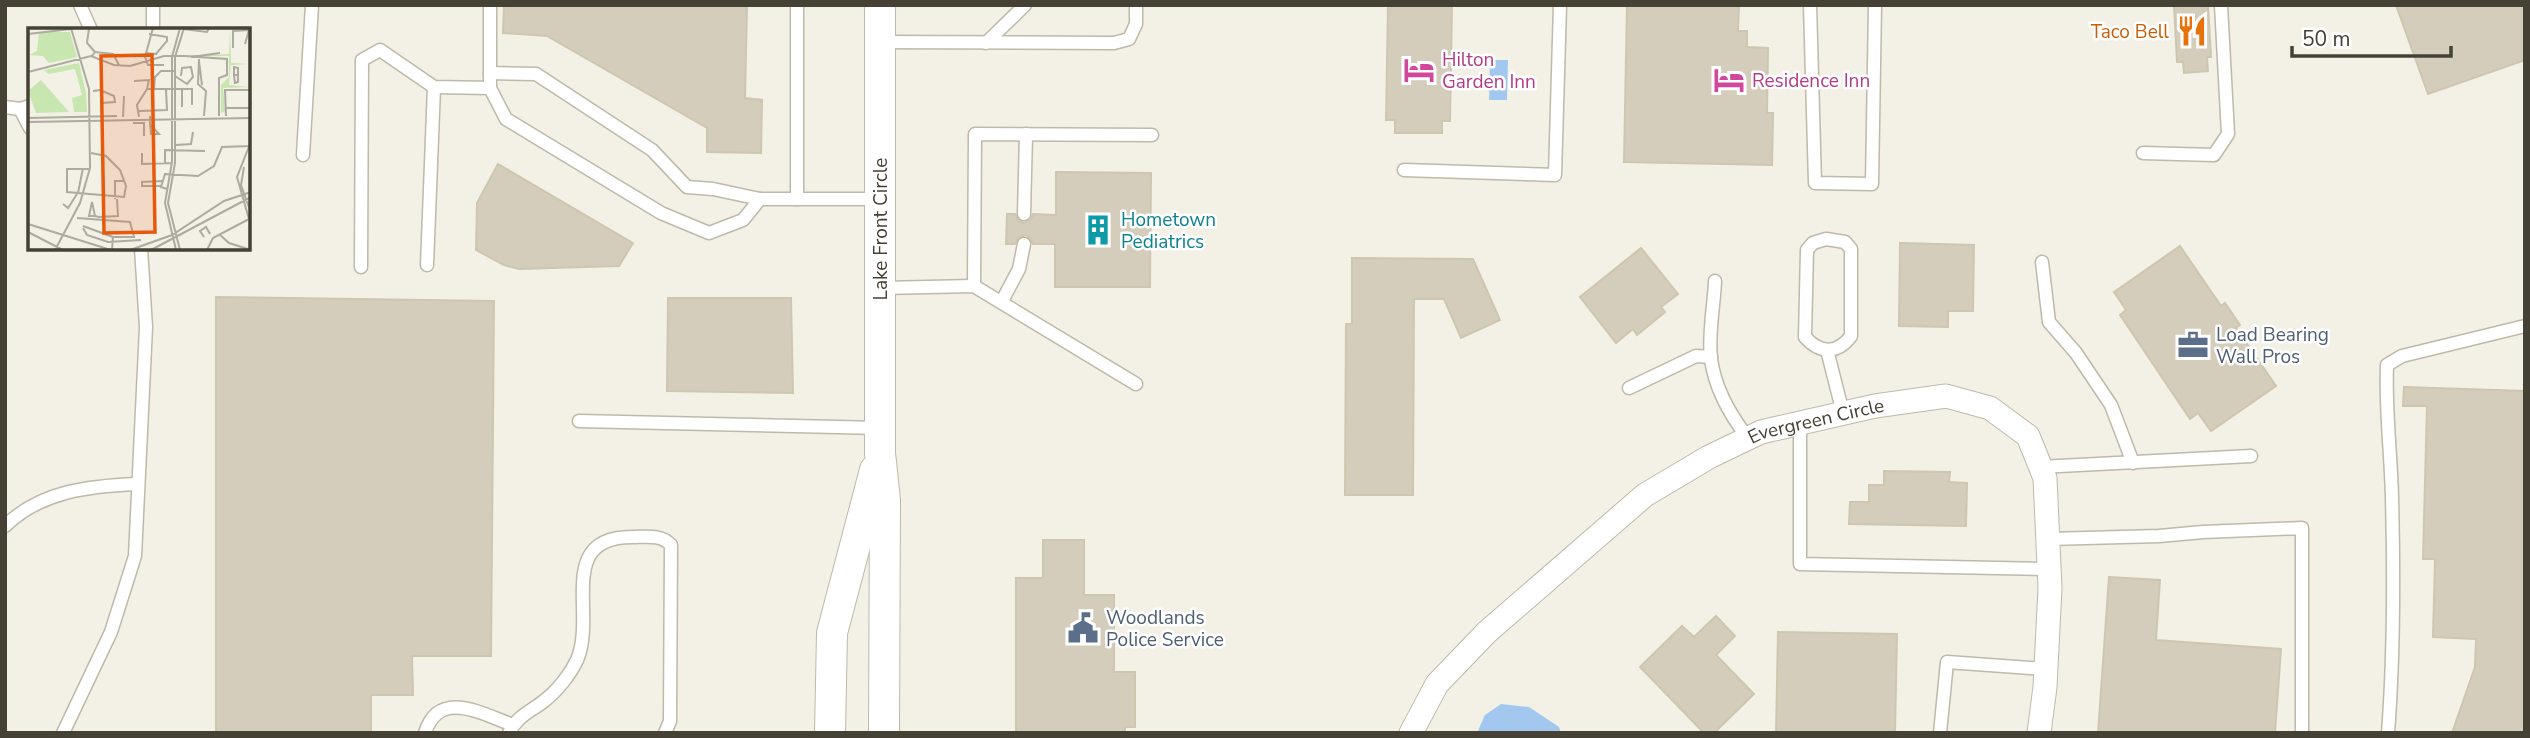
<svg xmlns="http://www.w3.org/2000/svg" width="2530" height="738" viewBox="0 0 2530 738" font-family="'Nunito Sans',sans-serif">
	<rect width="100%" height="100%" fill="#f3f0e6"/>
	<g fill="#a3c8ef">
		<polygon points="1490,60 1508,60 1507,100 1489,100"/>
		<polygon points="1501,704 1529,707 1559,727 1561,733 1477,733 1485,715"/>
	</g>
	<g fill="#d4cdbb" stroke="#cfc6af" stroke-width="2">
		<polygon points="504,5 747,5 745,98 762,100 761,153 707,152 707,128 547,36 503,33"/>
		<polygon points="1388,5 1452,5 1450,121 1442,121 1442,133 1395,133 1395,120 1386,120"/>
		<polygon points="1627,5 1739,5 1738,31 1747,31 1747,47 1768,48 1767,113 1773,113 1772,165 1624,162"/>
		<polygon points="2174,5 2208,5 2211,57 2207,57 2208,71 2184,73 2183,62 2177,62"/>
		<polygon points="2396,5 2525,5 2525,60 2428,94"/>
		<polygon points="498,164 633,243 619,266 519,269 504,265 476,250 477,203"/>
		<polygon points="1056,172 1151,173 1150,287 1055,287 1055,244 1033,244 1030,238 1025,235 1018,238 1015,244 1006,244 1007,214 1015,214 1019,221 1024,223 1031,219 1033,214 1056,215"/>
		<polygon points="1900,243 1974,245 1973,311 1948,311 1948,327 1899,326"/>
		<polygon points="2180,246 2221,306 2225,303 2240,325 2236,328 2276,386 2211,431 2198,413 2190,419 2120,315 2126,310 2114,292"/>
		<polygon points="1641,248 1678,294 1661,307 1665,312 1637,335 1633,329 1616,343 1580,297"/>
		<polygon points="1352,258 1473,259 1500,320 1461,338 1444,299 1414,299 1413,495 1345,495 1346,324 1352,324"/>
		<polygon points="216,297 494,301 491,656 412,656 413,695 371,695 371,733 216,733"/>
		<polygon points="668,298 791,298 793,393 667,391"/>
		<polygon points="2404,387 2525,391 2525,733 2452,733 2475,667 2476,639 2433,637 2435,559 2423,559 2427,406 2403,406"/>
		<polygon points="1884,471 1950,472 1949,482 1967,483 1966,526 1849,524 1850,502 1869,502 1869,485 1884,485"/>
		<polygon points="1043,540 1084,540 1084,595 1114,595 1114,672 1135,672 1135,727 1125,727 1125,733 1016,733 1016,578 1043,578"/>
		<polygon points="2109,577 2160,580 2156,640 2281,649 2275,733 2098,733"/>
		<polygon points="1716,616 1735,636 1716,655 1754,694 1714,733 1704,733 1640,667 1682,626 1694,637"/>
		<polygon points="1778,632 1897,634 1895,733 1776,733"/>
	</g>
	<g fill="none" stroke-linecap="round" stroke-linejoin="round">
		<g stroke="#beb9a9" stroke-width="15">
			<g id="service">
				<polyline points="80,5 91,30"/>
				<polyline points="153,5 153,30"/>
				<polyline points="490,5 490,88 506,119 661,213 709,233 743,220 760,199 880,199"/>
				<polyline points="1810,5 1815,183 1872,184 1875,5"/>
				<polyline points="880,42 1114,43 1129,39 1136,24 1136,5"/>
				<polyline points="986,43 1025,5"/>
				<polyline points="490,73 536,74 652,150 687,187 713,189 760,199"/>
				<polyline points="5,107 20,109 30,106"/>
				<polyline points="20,109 30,128"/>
				<polyline points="2143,153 2214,155 2228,134 2221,5"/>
				<polyline points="303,155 312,5"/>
				<polyline points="1404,170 1555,175 1560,5"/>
				<polyline points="797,199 797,5"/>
				<polyline points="1024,214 1026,134"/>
				<path d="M1826,239l19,3 6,7v87c-14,19 -32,17 -46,1l2,-87 6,-7z"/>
				<polyline points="2042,262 2049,322 2076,353 2111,405 2133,463"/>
				<polyline points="427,265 434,87"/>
				<polyline points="361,267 362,60 380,50 434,87 490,88"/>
				<path d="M1715,281c-1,25 -7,53 -4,78 4,30 19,56 37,79"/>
				<polyline points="974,286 975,134 1152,135"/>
				<polyline points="881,288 974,286 1136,384"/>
				<polyline points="1002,301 1019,269 1024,244"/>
				<polyline points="1827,350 1843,413"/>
				<polyline points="1629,388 1696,356 1711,357"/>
				<polyline points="579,421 880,428"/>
				<polyline points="1800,423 1800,564 2049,569"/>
				<polyline points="2040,467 2251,456"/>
				<path d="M5,526c36,-35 84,-40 132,-42"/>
				<polyline points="2048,539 2159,536 2203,532 2302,528 2302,733"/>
				<polyline points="63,733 111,632 135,556 146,327 141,248"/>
				<path d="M425,733c14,-45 57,-19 88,-8"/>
				<path d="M509,733c8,-17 21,-21 35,-32 13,-10 26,-26 33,-41 20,-46 -22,-123 55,-123 14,0 29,-3 39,8l-1,176 -5,12"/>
				<polyline points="1940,733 1947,662 2046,669"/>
				<path d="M2388,733c6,-78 6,-157 4,-235 -1,-45 -7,-89 -5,-133l15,-9 123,-30"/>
			</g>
		</g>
		<g stroke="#beb9a9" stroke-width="25">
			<g id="minor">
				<path id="s1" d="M1411,733l26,-49 50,-52 158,-137 64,-38 52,-25 114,-26 71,-10 44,12 38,28 17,42 5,110 -5,99 -6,46"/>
			</g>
		</g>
		<g stroke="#beb9a9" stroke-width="32">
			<g id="tertiary">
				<polyline points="880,5 880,453 885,500 884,733"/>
				<polyline points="830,733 832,633 875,470"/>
			</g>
		</g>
		<use href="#service" stroke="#fff" stroke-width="12"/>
		<use href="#minor" stroke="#fff" stroke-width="23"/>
		<use href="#tertiary" stroke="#fff" stroke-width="30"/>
	</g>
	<defs>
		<g id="restaurant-bare" transform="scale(2.415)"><path d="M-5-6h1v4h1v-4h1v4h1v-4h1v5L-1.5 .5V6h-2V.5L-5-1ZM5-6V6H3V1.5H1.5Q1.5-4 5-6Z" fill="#e8710a" stroke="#fff" stroke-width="2.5" paint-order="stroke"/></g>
		<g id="hotel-bare" transform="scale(2.415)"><path d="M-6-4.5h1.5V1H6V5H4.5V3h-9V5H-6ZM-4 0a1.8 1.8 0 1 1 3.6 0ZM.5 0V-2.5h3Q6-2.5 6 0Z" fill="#d1479c" stroke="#fff" stroke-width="2.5" paint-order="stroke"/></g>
		<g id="building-bare" transform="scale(2.415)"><path d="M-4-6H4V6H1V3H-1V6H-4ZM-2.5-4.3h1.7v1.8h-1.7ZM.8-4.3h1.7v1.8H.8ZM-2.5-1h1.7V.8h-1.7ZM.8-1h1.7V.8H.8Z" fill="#0f9aa8" stroke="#fff" stroke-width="2.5" paint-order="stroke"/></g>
		<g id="office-bare" transform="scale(2.415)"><path d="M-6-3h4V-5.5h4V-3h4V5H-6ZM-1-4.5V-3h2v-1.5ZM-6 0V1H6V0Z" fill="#5c6f8a" stroke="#fff" stroke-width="2.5" paint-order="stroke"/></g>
		<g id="civic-bare" transform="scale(2.415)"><path d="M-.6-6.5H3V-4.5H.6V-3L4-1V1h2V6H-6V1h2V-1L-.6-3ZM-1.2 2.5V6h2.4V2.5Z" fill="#5c6f8a" stroke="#fff" stroke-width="2.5" paint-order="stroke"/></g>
	</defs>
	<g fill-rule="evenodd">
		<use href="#restaurant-bare" x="2192" y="31"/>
		<use href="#hotel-bare" x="1419" y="70"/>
		<use href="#hotel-bare" x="1729" y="80"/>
		<use href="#building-bare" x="1098" y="230"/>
		<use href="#office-bare" x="2193" y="345"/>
		<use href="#civic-bare" x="1083" y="628"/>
	</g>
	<g text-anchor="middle" stroke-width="5" stroke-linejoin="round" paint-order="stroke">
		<g font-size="19" fill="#c56008" stroke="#fff" text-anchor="end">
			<text x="2169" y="38">Taco Bell</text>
		</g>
		<g font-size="19" fill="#b23c85" stroke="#fff" text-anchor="start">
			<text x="1442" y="66">Hilton<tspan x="1442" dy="22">Garden Inn</tspan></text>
			<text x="1752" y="87">Residence Inn</text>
		</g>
		<g font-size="19" fill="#0d838f" stroke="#fff" text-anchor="start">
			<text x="1121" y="226">Hometown<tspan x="1121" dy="22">Pediatrics</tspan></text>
		</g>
		<g font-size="19" fill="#454135" stroke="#fff">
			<text transform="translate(880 229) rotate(-90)" y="7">Lake Front Circle</text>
			<text dy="7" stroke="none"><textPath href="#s1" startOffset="525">Evergreen Circle</textPath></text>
		</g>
		<g font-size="19" fill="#4e5e75" stroke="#fff" text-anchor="start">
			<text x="2216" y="341">Load Bearing<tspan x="2216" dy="22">Wall Pros</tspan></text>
			<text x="1106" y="624">Woodlands<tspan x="1106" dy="22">Police Service</tspan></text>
		</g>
	</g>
	<g transform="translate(28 28)">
		<rect width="222" height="222" fill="#f3f0e6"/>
		<path d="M202,0l1,35 20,1 -20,1 -2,20 21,2 -27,1 2,23 -4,2v-28l8,-8v-21h-39l39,-2zM11,4h31l7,25 -28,6 -6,-7 -14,-1 8,-4zM51,35l7,30 1,19h-13l-2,-14 10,-3 -7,-26 -27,5 -4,-4zM13,52l28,32 -33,1 -8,-22z" fill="#c8e6af"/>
		<path fill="none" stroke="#adaa9f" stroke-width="2" d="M61,0l-2,15 8,9M125,0l-8,29 3,8h16M155,1l24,3 2,-4M0,6l43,-5M205,20v-17l16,-1 -4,14M117,25l11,1 11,-13v-4l-18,-3M64,28l3,-4 18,2 6,11M157,28l42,3v16l-8,3v38M163,29l29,-4M171,31l-1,25 8,7 -2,25M171,33l3,24M0,44l63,-16 23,9 16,1 34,-10h21M206,47l1,8 3,-1v-14l-4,-1v8h4M147,48l12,8 6,-7 -2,-10 -9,1 -1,8M106,53l15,-1 -2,9M126,61l1,-12 6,-6h13M154,61h10v16M65,63l7,-1 14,6 1,6 -13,1 -1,-12M198,80h23l2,-5M111,83l28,-1 -1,-20M122,88v8l1,9v1h8l-9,-10M198,88l-1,-26h26M95,89l1,-21M111,89l-2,-12 10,-16h35v18M0,90l89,-2M0,94l223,-4M105,95h11v13M148,117l15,-1 2,-12M114,125v11l30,-1M137,135v-13l40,1M216,139l-3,18 10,28M62,141h-23v23l57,5 2,-11 -6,-16 -14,-14 -15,-3M133,158h-19v-4l20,-1M139,161l-6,-2 4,-13 33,2 16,-10 8,-19 29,-1M50,165l5,-25M87,171v-18h10M35,176l5,4 9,-14M67,188l-3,-14 -3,14h6l4,1 19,-1 -1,-17M49,190l53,4 4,15h-21l-1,13M221,191l-12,-42 13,-33M0,196l83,26M55,198l30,11M55,200l4,7 21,7 33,-2M0,204l35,18M191,206l10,9 22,7M176,209l-4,-6 6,-4 4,7M27,222l25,-47 10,-35 -1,-79 -18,-61M102,222l42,-15 52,-34 27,-9M123,222l100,-53M148,222l-11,-47 7,-41v-105l8,-29M152,222l-12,-47 7,-40v-106l9,-29M179,222l6,-12 36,-19"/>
		<path fill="#e8590c" fill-opacity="0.15" stroke="#e8590c" stroke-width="3.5" d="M124,27l3,177 -51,1 -3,-177z"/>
		<rect width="222" height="222" fill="none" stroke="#454135" stroke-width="3.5"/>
	</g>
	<rect width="2530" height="738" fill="none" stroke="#454135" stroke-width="14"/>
	<path d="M2292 46v10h159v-10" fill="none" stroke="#454135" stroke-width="3.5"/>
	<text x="2302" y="46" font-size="21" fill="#454135" stroke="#ffffff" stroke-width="5" paint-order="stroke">50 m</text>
</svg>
